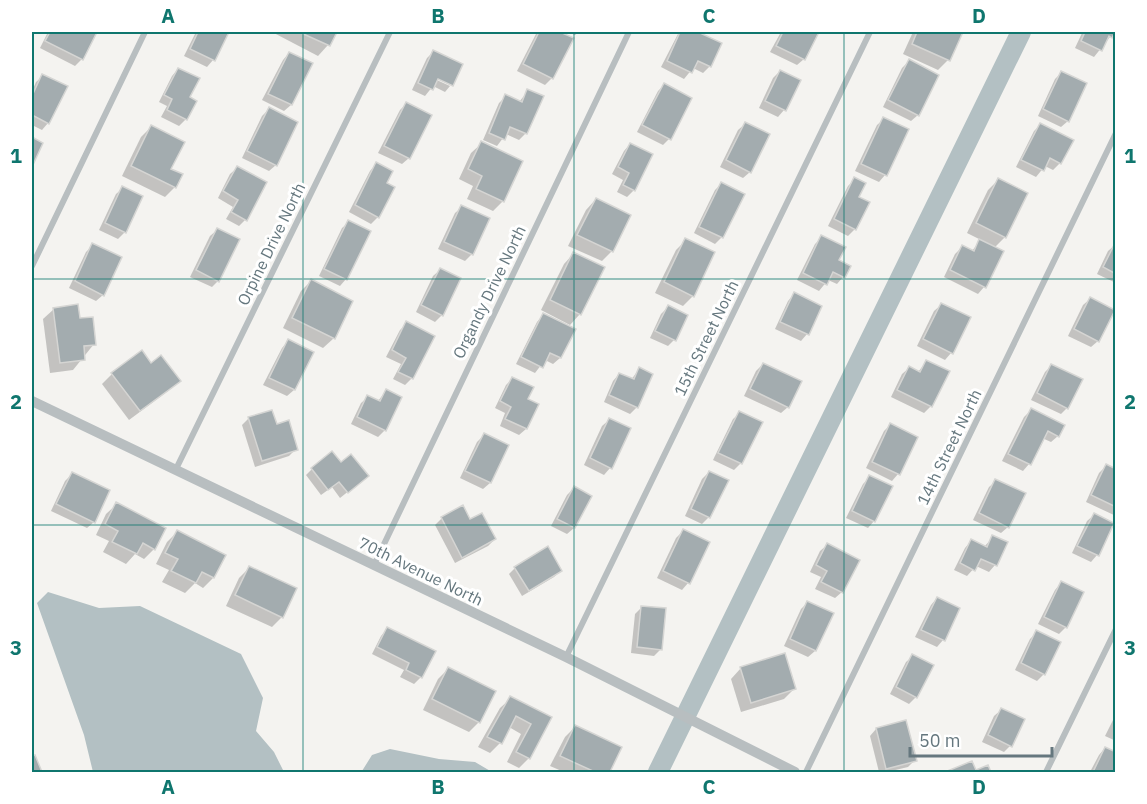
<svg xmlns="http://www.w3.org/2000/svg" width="1147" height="804" viewBox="0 0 1147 804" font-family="'IBM Plex Sans',sans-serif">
	<rect width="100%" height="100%" fill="#f4f3f0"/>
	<g fill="#b3c0c3">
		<polygon points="48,592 99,608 140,606 241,654 263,698 256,731 274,752 284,772 93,772 84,735 37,603"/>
		<polygon points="390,749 439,759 475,762 492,772 353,772 362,771 372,755"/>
	</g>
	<g fill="#0003">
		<polygon points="48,32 96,32 82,59 75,66 40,48"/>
		<polygon points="196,32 227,32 213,60 207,67 184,56"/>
		<polygon points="272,32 335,32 328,45 318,56"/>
		<polygon points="537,32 557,32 572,39 552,78 545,85 517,71"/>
		<polygon points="568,32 579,32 575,35"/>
		<polygon points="679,32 694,32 720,44 710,66 703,73 693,68 684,79 661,67"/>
		<polygon points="781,32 817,32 804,59 797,65 770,52"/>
		<polygon points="913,32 961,32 948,60 938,70 903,54"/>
		<polygon points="1079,32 1114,32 1094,57 1075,48 1082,33"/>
		<polygon points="433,52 461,64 451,86 451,83 432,75 430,77 450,86 445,92 433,86 425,96 412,90 427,58"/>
		<polygon points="289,53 291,105 284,111 262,100 283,60"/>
		<polygon points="909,61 918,115 911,121 883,107 902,68"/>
		<polygon points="178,69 188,98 186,119 179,126 161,117 167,106 159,102 172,76"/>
		<polygon points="780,71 784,110 778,117 759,108 773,78"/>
		<polygon points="1061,73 1068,121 1061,127 1038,116 1055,79"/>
		<polygon points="43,76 48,123 42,130 32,125 32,91 36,82"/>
		<polygon points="664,85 669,139 663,145 637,132 658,91"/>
		<polygon points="528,91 542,97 525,134 519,140 506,134 497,146 483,140 499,103 506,96 519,102"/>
		<polygon points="406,104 409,158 402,164 378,153 400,110"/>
		<polygon points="269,109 276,165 269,171 242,158 262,116"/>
		<polygon points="884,119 907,130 885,175 879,182 855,171 877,125"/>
		<polygon points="745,124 750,172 743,178 720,167 738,130"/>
		<polygon points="1041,124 1060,163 1053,170 1045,166 1036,177 1016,167 1034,131"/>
		<polygon points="151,127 175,187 165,197 122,176 141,137"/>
		<polygon points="482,143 503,201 493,211 467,199 473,186 459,179 471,153"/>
		<polygon points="630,144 651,155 634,190 627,197 617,192 623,180 612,174 624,151"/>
		<polygon points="376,164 385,184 378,217 371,224 349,212 370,171"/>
		<polygon points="237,168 245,220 239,226 226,219 233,207 218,198 230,174"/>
		<polygon points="855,179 857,197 855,229 848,236 828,226 848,186"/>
		<polygon points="998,180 1005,237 994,248 984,287 978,294 944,277 955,254 962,247 971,252 981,240 967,233 988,190"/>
		<polygon points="721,184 722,237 715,244 694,233 715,190"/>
		<polygon points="123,188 125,232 118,239 99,230 116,194"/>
		<polygon points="596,199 612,251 602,261 568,246 586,210"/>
		<polygon points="462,207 472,254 465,261 438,249 455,213"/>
		<polygon points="349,222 346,279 340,286 319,276 342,228"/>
		<polygon points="217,230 218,281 212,287 190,277 210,236"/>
		<polygon points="822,237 837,260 849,266 843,277 837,284 828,280 819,291 797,280 815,244"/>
		<polygon points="686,240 693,296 683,306 655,293 676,250"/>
		<polygon points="93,245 103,295 96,301 69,288 86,252"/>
		<polygon points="1115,245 1116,245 1116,283 1097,274 1108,251"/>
		<polygon points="574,253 580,314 570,325 541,310 564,264"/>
		<polygon points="440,270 442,315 435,322 416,312 433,276"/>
		<polygon points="311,281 334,338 323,348 283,328 301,291"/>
		<polygon points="794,294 807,334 801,341 775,329 788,301"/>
		<polygon points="1090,299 1098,341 1091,347 1068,336 1083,305"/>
		<polygon points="941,305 969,318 951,353 945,360 917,346 934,311"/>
		<polygon points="668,307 674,340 668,346 650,338 661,314"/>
		<polygon points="54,309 79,320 94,344 73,370 50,373 43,319"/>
		<polygon points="543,315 574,330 560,358 553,364 545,360 535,373 516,364 537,322"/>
		<polygon points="407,323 412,378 405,385 393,379 401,364 386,357 400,330"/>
		<polygon points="288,341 312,352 294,390 287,396 263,385 282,348"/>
		<polygon points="927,361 931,406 924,413 891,397 902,374 909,368 918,372"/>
		<polygon points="763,364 788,407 781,413 744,396 756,371"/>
		<polygon points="151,365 179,381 168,391 129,420 102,384 112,374"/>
		<polygon points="1051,366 1067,408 1061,414 1031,400 1045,372"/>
		<polygon points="639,369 637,407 630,414 604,402 613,381 619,374 631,380"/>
		<polygon points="513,378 526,400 537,405 526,429 519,435 500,426 505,413 495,408 506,385"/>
		<polygon points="386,391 385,430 378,437 351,424 361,403 368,397 378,401"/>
		<polygon points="1031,410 1058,436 1051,442 1042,438 1029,464 1023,471 1002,461 1024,417"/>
		<polygon points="740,413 741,463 734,470 713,460 733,419"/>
		<polygon points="249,418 276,426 296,449 289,456 255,467 242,425"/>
		<polygon points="609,420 629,429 610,468 604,475 584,465 602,426"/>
		<polygon points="890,425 916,437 898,474 892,481 866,468 884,431"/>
		<polygon points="484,435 507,446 490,483 483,489 460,478 477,442"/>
		<polygon points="1106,466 1116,471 1116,516 1086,502 1099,473"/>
		<polygon points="312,469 360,482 340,498 332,487 321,495 306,475"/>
		<polygon points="709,472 709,517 702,524 685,516 702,479"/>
		<polygon points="72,474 94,522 87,528 51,511 65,481"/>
		<polygon points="870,477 874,521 868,528 846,518 863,484"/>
		<polygon points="996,481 1008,527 1001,533 973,520 989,487"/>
		<polygon points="574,488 590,496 574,528 567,534 551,526 567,495"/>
		<polygon points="117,504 154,549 144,559 135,554 126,564 103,552 109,541 96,535 106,514"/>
		<polygon points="463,507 470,521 495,539 488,546 455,563 435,525 442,518"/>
		<polygon points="1094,515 1097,555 1091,562 1072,553 1087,521"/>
		<polygon points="683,531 708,543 688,583 682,590 657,578 676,538"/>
		<polygon points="177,532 213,578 203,588 195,583 185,593 162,582 169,570 156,564 167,542"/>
		<polygon points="993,537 1006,543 995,565 989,572 976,566 967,576 954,570 965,548 971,541 984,547"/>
		<polygon points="827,545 842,592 835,598 815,589 821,577 810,572 820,551"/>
		<polygon points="250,567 282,617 272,627 226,606 239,578"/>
		<polygon points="515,568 560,571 554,577 522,596 509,574"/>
		<polygon points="1061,583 1066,627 1059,634 1038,624 1055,590"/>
		<polygon points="937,598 958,609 943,640 937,647 915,637 931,605"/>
		<polygon points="808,602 832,614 815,651 808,657 784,646 801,609"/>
		<polygon points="641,608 661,649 654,656 631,653 635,614"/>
		<polygon points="387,629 434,651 421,677 414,684 400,677 404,670 372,654 381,636"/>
		<polygon points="1037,632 1044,674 1037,681 1015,670 1030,639"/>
		<polygon points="913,656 916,697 909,704 890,694 906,662"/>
		<polygon points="741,668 794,689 784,699 741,712 731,679"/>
		<polygon points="448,669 479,722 469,732 423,710 438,679"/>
		<polygon points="511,698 550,718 529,758 519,768 507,762 521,734 509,727 500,743 490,753 478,747 500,708"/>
		<polygon points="1001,710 1010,746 1004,752 982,742 994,716"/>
		<polygon points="1116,714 1116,741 1105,736"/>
		<polygon points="575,727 620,748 608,772 564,772 550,766 565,737"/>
		<polygon points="876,729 915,760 908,767 887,772 879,772 870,736"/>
		<polygon points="1105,748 1116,753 1116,772 1090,772 1099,755"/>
		<polygon points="971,763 975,772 987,767 989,772 949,772"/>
	</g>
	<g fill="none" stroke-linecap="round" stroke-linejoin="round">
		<polyline stroke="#b3c0c3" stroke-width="20" points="658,772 1021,32"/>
	</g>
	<g fill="#a3acaf" stroke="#d5d5d3" stroke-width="1.5">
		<polygon points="50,32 97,32 83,60 45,41"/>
		<polygon points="198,32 229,32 215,61 190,49"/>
		<polygon points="299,32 337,32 330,46"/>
		<polygon points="539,32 560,32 574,38 553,79 523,64"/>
		<polygon points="680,32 698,32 722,43 711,67 698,61 692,73 667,61"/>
		<polygon points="783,32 819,32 805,60 776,46"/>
		<polygon points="917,32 963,32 950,61 912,44"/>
		<polygon points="1085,32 1115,32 1112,38 1109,36 1102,51 1081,41"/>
		<polygon points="433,50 463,64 453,86 438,79 433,90 418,83"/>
		<polygon points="289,52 313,63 292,105 268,94"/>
		<polygon points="909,59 939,75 919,116 888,100"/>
		<polygon points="178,68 200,78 190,97 197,101 187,120 167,110 172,99 164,95"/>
		<polygon points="780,70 801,80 786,111 765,101"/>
		<polygon points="1061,71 1087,83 1069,122 1043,109"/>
		<polygon points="42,74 68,86 49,124 32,115 32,96"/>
		<polygon points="664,83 692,98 671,140 642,125"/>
		<polygon points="527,89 544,96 527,134 510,127 505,140 489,133 505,94 522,102"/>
		<polygon points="406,102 432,115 410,159 384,146"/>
		<polygon points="269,107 298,122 277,166 247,151"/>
		<polygon points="883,117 909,129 887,176 861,164"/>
		<polygon points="745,122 770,134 751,173 726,160"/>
		<polygon points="1040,123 1074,140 1061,164 1050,158 1044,171 1021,160"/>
		<polygon points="151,125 185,142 171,169 183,174 176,188 131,166"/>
		<polygon points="32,137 43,143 32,167"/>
		<polygon points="481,141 523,161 504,202 476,189 482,176 468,169"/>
		<polygon points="630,143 653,154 635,191 623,185 629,173 618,167"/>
		<polygon points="376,162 393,171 387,183 395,187 379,218 355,205"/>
		<polygon points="237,166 267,182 247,221 231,212 238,200 223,191"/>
		<polygon points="854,177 866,183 859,197 870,202 856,230 834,219"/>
		<polygon points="998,178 1028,193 1006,238 976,223"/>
		<polygon points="721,182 745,194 723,238 699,227"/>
		<polygon points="122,186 143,196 126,233 105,223"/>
		<polygon points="596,198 631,215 613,252 577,235"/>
		<polygon points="461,205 490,218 473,255 444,242"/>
		<polygon points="348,220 371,231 347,280 324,269"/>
		<polygon points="217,228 240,239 219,282 196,270"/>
		<polygon points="821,235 846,247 839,260 851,266 845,278 833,272 827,285 803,273"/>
		<polygon points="685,238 715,252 694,297 664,282"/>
		<polygon points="979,239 1004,251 986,288 950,270 962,245 974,251"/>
		<polygon points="92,243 122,257 104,296 75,281"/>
		<polygon points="1115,243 1116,243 1116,274 1103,267"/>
		<polygon points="573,252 605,267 581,315 550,300"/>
		<polygon points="440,268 461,278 443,316 421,305"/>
		<polygon points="311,279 353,301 335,339 292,318"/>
		<polygon points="794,292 822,306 809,335 780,322"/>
		<polygon points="1090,297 1115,310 1099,342 1074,329"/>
		<polygon points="941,303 971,317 953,354 923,339"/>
		<polygon points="78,304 80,318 93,317 96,345 84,346 85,360 60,363 53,308"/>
		<polygon points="668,305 688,315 676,341 655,331"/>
		<polygon points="543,313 576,329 561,358 550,353 543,368 521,357"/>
		<polygon points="406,321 435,336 413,379 398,372 406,358 392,350"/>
		<polygon points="288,339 314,352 295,390 269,378"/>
		<polygon points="142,350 151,363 161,355 181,381 140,411 111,373"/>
		<polygon points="926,360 950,371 932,407 897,390 909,366 920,372"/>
		<polygon points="763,363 802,381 789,408 750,389"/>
		<polygon points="1051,364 1083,379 1068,409 1037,393"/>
		<polygon points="639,367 653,374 638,408 609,395 619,373 634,379"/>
		<polygon points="512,377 534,387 528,399 539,404 527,429 505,419 511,407 500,401"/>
		<polygon points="386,389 402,397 386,431 357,417 367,395 380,401"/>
		<polygon points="1031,408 1065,425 1059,437 1048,431 1031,465 1008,454"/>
		<polygon points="272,410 277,424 289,420 298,450 262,461 248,417"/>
		<polygon points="739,411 763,422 742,464 718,453"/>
		<polygon points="609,418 631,428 612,469 590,458"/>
		<polygon points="890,423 918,437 900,475 872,462"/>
		<polygon points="484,433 509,445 491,483 465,471"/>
		<polygon points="332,451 341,462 351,454 369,476 348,493 339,482 328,490 311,468"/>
		<polygon points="1106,464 1116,469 1116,507 1091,495"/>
		<polygon points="709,471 729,480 710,518 691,509"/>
		<polygon points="72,472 110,490 95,523 56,504"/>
		<polygon points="869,475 893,486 875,522 852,511"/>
		<polygon points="995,479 1026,493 1009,528 979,513"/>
		<polygon points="574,486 592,496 575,528 557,519"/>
		<polygon points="116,502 166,528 155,550 143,543 137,554 112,542 118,531 105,524"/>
		<polygon points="463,505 470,519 482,513 496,539 462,558 441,517"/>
		<polygon points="1094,513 1114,523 1099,556 1077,546"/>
		<polygon points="683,529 710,542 690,584 663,571"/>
		<polygon points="177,530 226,555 214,578 202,572 196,583 171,571 178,559 165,553"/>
		<polygon points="992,535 1008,542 997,566 981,559 975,571 960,563 971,539 987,547"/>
		<polygon points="827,543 860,560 843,593 821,582 827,571 816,565"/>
		<polygon points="548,546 562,571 529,591 514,567"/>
		<polygon points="249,566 297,588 283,618 235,595"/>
		<polygon points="1061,581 1084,592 1067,628 1044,617"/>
		<polygon points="937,597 960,608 945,641 921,630"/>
		<polygon points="807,601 834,613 816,651 790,639"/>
		<polygon points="641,606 666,608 662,650 637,647"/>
		<polygon points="387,627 436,651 422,678 406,670 409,663 377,647"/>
		<polygon points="1036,630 1061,642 1045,675 1021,663"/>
		<polygon points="785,653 796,689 751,703 740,667"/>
		<polygon points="912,654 934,665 917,698 896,687"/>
		<polygon points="448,667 496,691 480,723 432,699"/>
		<polygon points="510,696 552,717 530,759 516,752 531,724 516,716 502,744 487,737"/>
		<polygon points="1001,708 1025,719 1012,747 988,735"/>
		<polygon points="906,720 917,761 886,769 876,728"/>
		<polygon points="575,725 622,747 610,772 595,772 560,756"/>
		<polygon points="1105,747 1116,752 1116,772 1093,772"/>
		<polygon points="35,755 42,772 32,772 32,756"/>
		<polygon points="972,761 976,770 988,765 991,772 945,772"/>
	</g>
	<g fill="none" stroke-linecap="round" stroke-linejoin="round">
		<g stroke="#b8bec0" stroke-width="6">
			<polyline points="32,266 145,32"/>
			<polyline points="176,469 390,32"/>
			<polyline points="374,565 629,32"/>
			<polyline points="566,657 870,32"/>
			<polyline points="806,772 1116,133"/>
			<polyline points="1046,772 1116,629"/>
		</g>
		<polyline stroke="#b8bec0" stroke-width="10" points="32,401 566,657 795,772"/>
	</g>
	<path fill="none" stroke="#0f766e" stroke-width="1.5" stroke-opacity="0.55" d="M303,32v740M574,32v740M844,32v740M32,279h1084M32,525h1084"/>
	<g text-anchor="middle" stroke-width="6" stroke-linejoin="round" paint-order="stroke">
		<g font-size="16" fill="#65777e" stroke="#fff">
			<text transform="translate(271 244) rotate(-64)" y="6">Orpine Drive North</text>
			<text transform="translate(489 292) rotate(-64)" y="6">Organdy Drive North</text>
			<text transform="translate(706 338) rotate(-64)" y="6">15th Street North</text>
			<text transform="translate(949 447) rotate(-64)" y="6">14th Street North</text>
			<text transform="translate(421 571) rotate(26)" y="6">70th Avenue North</text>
		</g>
	</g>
	<rect width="1147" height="804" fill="none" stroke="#ffffff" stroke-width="66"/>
	<path d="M910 747v9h142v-9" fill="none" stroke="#65777e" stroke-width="3"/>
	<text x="919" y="747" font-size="18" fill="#65777e" stroke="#ffffff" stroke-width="4.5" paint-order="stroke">50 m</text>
	<rect x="33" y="33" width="1081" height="738" fill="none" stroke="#0f766e" stroke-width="2"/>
	<g font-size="20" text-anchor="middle" font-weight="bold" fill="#0f766e">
		<text x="168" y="23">A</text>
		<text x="438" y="23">B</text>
		<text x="709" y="23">C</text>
		<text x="979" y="23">D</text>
		<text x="16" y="163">1</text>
		<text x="1130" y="163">1</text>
		<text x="16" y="409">2</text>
		<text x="1130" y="409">2</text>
		<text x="16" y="655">3</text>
		<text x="1130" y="655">3</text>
		<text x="168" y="794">A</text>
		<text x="438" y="794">B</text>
		<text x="709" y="794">C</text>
		<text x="979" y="794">D</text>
	</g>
</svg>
